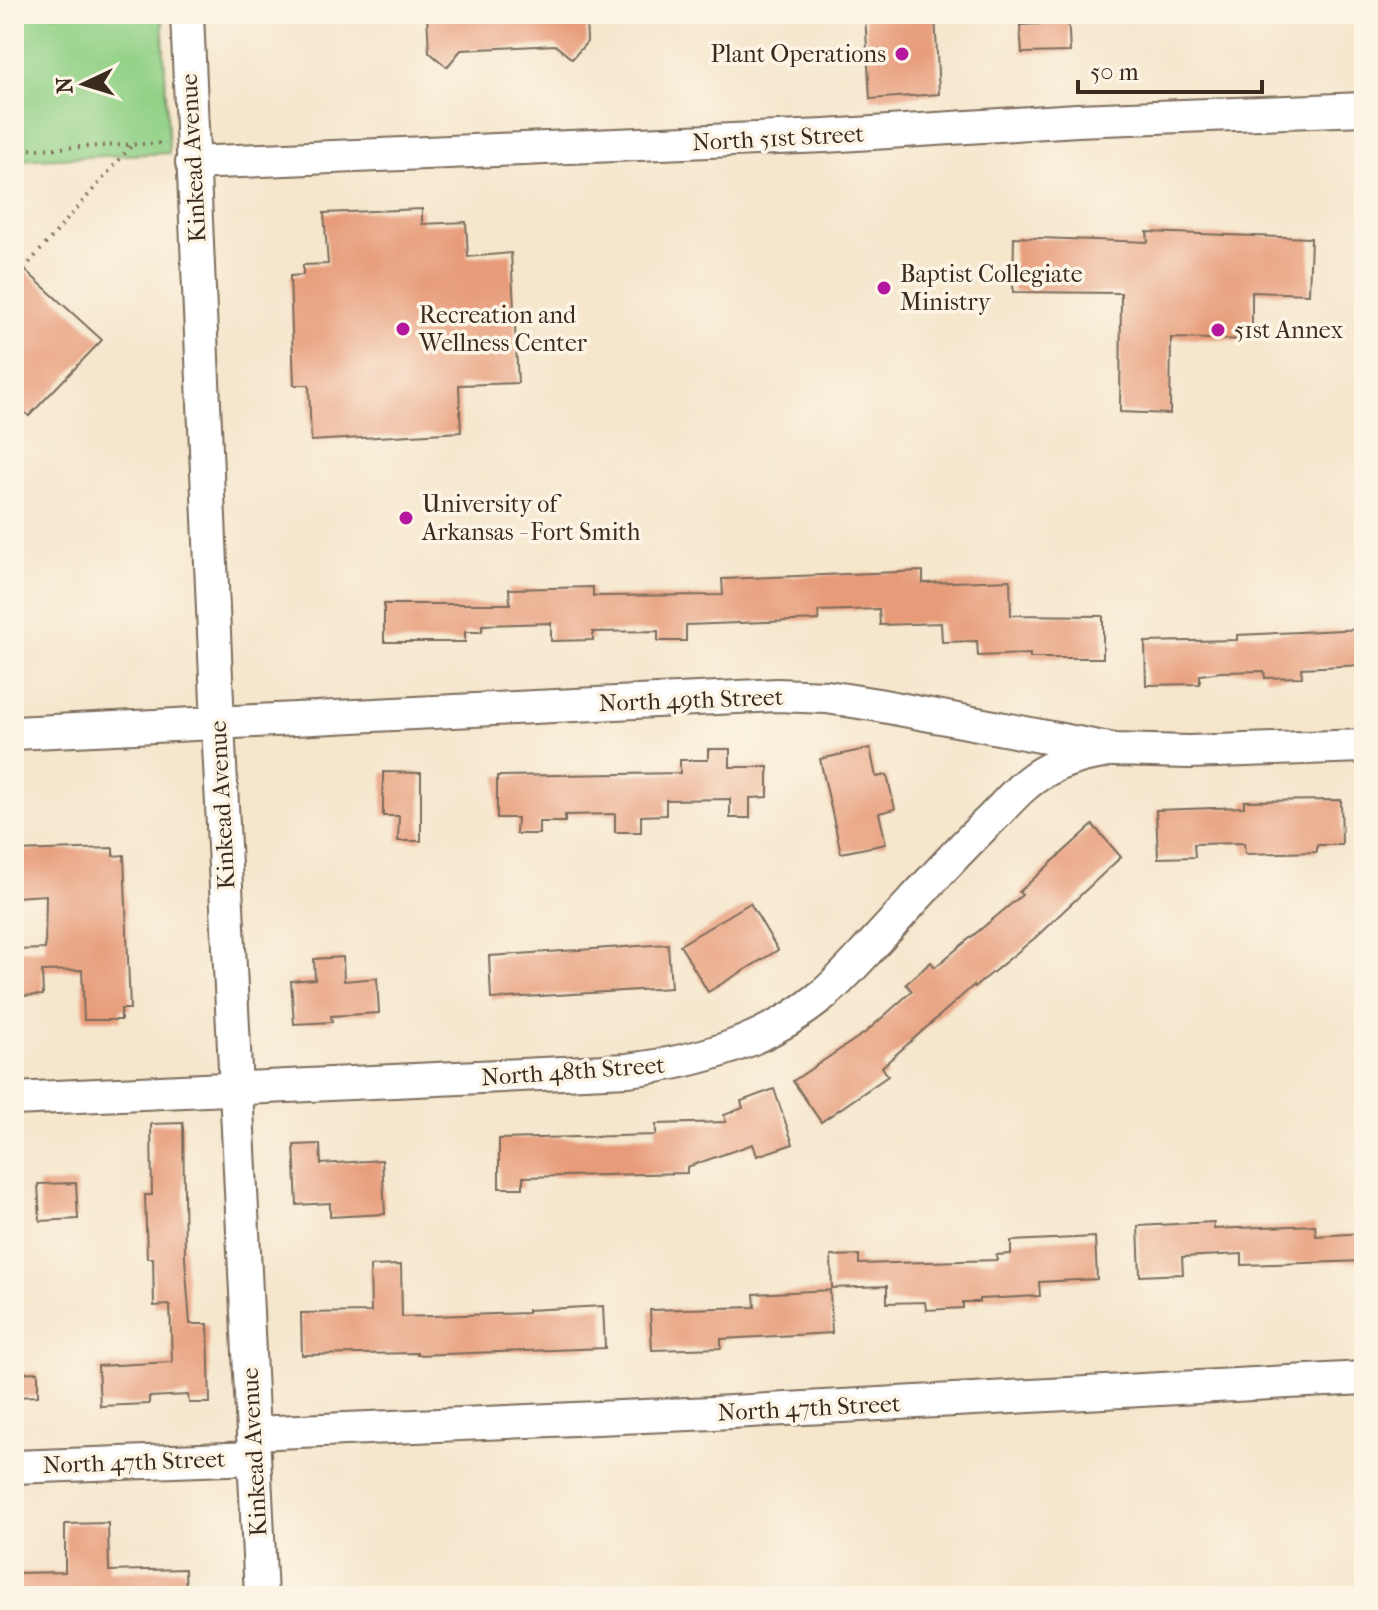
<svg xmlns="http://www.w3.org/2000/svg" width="1378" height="1610" viewBox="0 0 1378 1610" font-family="'IM FELL French Canon',serif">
	<rect width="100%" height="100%" fill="#fcf5e5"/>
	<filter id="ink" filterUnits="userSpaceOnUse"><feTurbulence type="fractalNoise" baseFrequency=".0125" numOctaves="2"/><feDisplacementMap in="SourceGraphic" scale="16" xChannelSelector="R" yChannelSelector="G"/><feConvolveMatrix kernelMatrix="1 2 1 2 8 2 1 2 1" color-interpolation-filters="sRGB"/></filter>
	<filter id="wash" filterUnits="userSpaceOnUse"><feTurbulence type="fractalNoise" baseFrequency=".006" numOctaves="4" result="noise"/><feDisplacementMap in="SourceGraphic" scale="32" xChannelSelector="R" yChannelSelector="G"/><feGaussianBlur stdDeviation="1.8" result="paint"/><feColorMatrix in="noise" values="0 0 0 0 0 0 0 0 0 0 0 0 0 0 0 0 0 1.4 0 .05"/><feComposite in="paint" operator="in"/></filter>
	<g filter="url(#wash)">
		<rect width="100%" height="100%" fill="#f5e6cc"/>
		<polygon fill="#93d288" stroke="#677e53" stroke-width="2" points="14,14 162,14 169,153 14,160"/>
		<g id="blocks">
			<g fill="#e79b79">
				<polygon points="427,14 586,14 587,42 572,59 555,45 461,50 447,67 429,52"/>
				<polygon points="865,14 935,14 939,94 870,99"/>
				<polygon points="1040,14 1068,14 1070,52 1022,53 1020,25 1040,24"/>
				<polygon points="422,209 422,224 466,222 468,257 511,253 518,383 459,385 461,432 311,441 309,385 294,385 290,276 303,275 303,265 328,264 324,213"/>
				<polygon points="1147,232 1311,238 1309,294 1252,292 1252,340 1171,338 1170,414 1120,412 1121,293 1013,292 1014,237 1148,242"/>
				<polygon points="14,260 102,340 29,416 14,403"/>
				<polygon points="923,571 923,583 1010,580 1011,615 1103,616 1103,658 1030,658 1030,654 978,656 977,641 942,642 941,623 880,625 879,609 818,611 819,620 686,625 686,641 658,641 658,631 593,632 593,640 551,641 551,623 482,625 482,632 465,632 465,642 384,642 384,604 510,604 509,589 593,587 593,596 723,595 722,579"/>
				<polygon points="1364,629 1364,665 1301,668 1302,677 1265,678 1264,671 1221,672 1200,675 1200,684 1146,685 1145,642 1237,640 1237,635"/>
				<polygon points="870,748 876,777 887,775 895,809 879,813 886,844 841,853 820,759"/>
				<polygon points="708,749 730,749 730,767 768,767 768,797 750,798 750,818 730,818 730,799 666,800 666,815 641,816 641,832 615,832 615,814 565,815 565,822 539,822 539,834 516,834 517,818 497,818 497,776 680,773 680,760 708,760"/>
				<polygon points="383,772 421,773 421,841 398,841 399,816 383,816"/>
				<polygon points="1341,800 1342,845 1317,845 1317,852 1245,854 1244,843 1194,844 1195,857 1158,858 1156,810 1244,807 1244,801"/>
				<polygon points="1093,825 1121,857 1036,937 975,987 974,985 882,1067 888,1076 821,1122 793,1081 866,1032 912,991 906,984 931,962 935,967 1022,895 1019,892"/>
				<polygon points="113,848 113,856 124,855 130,1009 121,1009 121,1020 84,1020 82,970 42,971 43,995 14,996 14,950 45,949 46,895 14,897 14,851"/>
				<polygon points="750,903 778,950 708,992 680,945"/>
				<polygon points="668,944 671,988 491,999 489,956"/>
				<polygon points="343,957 344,981 377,978 379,1013 331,1016 332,1022 294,1024 291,981 315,979 314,959"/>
				<polygon points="774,1089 793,1144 757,1156 753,1144 687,1167 687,1173 523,1177 523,1188 499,1188 499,1139 656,1135 656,1124 726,1122 724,1115 743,1108 741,1101"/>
				<polygon points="183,1123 185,1258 190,1324 208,1324 210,1403 189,1403 188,1395 149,1397 149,1404 100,1406 98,1366 172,1362 170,1305 154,1306 153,1258 147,1258 145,1195 152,1195 151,1124"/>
				<polygon points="320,1144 321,1164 382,1160 385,1214 330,1217 330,1203 297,1205 294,1145"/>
				<polygon points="76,1183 78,1219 40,1221 38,1184"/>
				<polygon points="1214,1222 1214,1229 1315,1225 1316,1236 1364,1233 1364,1261 1242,1265 1242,1254 1182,1257 1183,1274 1140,1276 1138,1226"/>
				<polygon points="1095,1237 1097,1279 1039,1282 1040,1296 979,1299 979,1302 963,1302 963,1308 926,1310 925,1302 887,1303 887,1286 832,1288 831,1256 859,1255 859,1264 997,1260 996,1255 1011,1254 1011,1241"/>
				<polygon points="401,1265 402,1317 528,1313 528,1310 603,1306 605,1348 417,1355 417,1353 302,1355 301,1313 371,1312 370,1266"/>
				<polygon points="830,1290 832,1333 721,1339 721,1348 652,1350 650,1310 755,1307 754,1294"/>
				<polygon points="38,1372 38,1396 14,1397 15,1373"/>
				<polygon points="108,1523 109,1571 185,1569 186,1596 14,1596 14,1573 65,1572 65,1524"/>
			</g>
		</g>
	</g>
	<g filter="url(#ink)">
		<use href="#blocks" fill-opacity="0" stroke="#7c6c5b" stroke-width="2"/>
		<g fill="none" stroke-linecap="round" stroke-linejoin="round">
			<g stroke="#7c6c5b" stroke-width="36">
				<g id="minor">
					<polyline points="187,14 218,724 261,1596"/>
					<polyline points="192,163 825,136 1077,120 1364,109"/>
					<polyline points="14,733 777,695 827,697 878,705 1114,750 1189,752 1364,746"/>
					<path d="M14,1099l613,-29c72,-8 139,-28 196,-75 20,-17 37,-37 55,-56 37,-40 73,-82 113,-120 17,-17 33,-37 54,-48 17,-10 39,-16 58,-19"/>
					<polyline points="253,1433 713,1413 1364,1378"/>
					<polyline points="14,1467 254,1458"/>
				</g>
			</g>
			<g stroke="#7c6c5b" stroke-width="4" stroke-dasharray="2 6" stroke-linecap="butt">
				<polyline points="14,150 166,143"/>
				<polyline points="24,269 133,144"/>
			</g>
			<use href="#minor" stroke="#fff" stroke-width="32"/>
		</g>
	</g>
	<g fill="#b5179e" stroke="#fcf5e5" stroke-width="3">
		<circle cx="902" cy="54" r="8"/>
		<circle cx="884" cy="288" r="8"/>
		<circle cx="403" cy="329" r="8"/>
		<circle cx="1218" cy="330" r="8"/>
		<circle cx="406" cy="518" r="8"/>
	</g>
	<g text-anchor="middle" stroke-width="7" stroke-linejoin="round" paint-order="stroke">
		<g font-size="24" fill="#3b2a1e" stroke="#fcf5e5" text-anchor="start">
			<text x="886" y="62" text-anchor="end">Plant Operations</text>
			<text x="900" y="282">Baptist Collegiate<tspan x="900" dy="28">Ministry</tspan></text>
			<text x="419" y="323">Recreation and<tspan x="419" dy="28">Wellness Center</tspan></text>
			<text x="1234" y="338">51st Annex</text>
			<text x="422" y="512">University of<tspan x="422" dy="28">Arkansas - Fort Smith</tspan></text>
		</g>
		<g font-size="24" fill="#3b2a1e" stroke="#fcf5e5">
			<text transform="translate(778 138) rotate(-3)" y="8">North 51st Street</text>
			<text transform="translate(193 158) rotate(-93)" y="8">Kinkead Avenue</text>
			<text transform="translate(691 700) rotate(-2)" y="8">North 49th Street</text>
			<text transform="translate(222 805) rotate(-93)" y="8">Kinkead Avenue</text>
			<text transform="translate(573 1071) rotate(-4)" y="8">North 48th Street</text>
			<text transform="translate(809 1408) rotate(-3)" y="8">North 47th Street</text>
			<text transform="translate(254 1452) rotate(-93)" y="8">Kinkead Avenue</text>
			<text transform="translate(134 1462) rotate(-2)" y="8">North 47th Street</text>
		</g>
	</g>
	<rect width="1378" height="1610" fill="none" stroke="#fcf5e5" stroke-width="48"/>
	<g transform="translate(84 84) rotate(266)" stroke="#fcf5e5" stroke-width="6" paint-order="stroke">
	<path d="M0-6L14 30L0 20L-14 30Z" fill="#3b2a1e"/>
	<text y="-12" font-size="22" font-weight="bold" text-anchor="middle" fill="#3b2a1e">N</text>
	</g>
	<path d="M1078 80v12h184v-12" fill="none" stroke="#3b2a1e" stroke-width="4"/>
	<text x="1090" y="80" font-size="24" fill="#3b2a1e" stroke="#fcf5e5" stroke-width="6" paint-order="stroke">50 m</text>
</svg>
